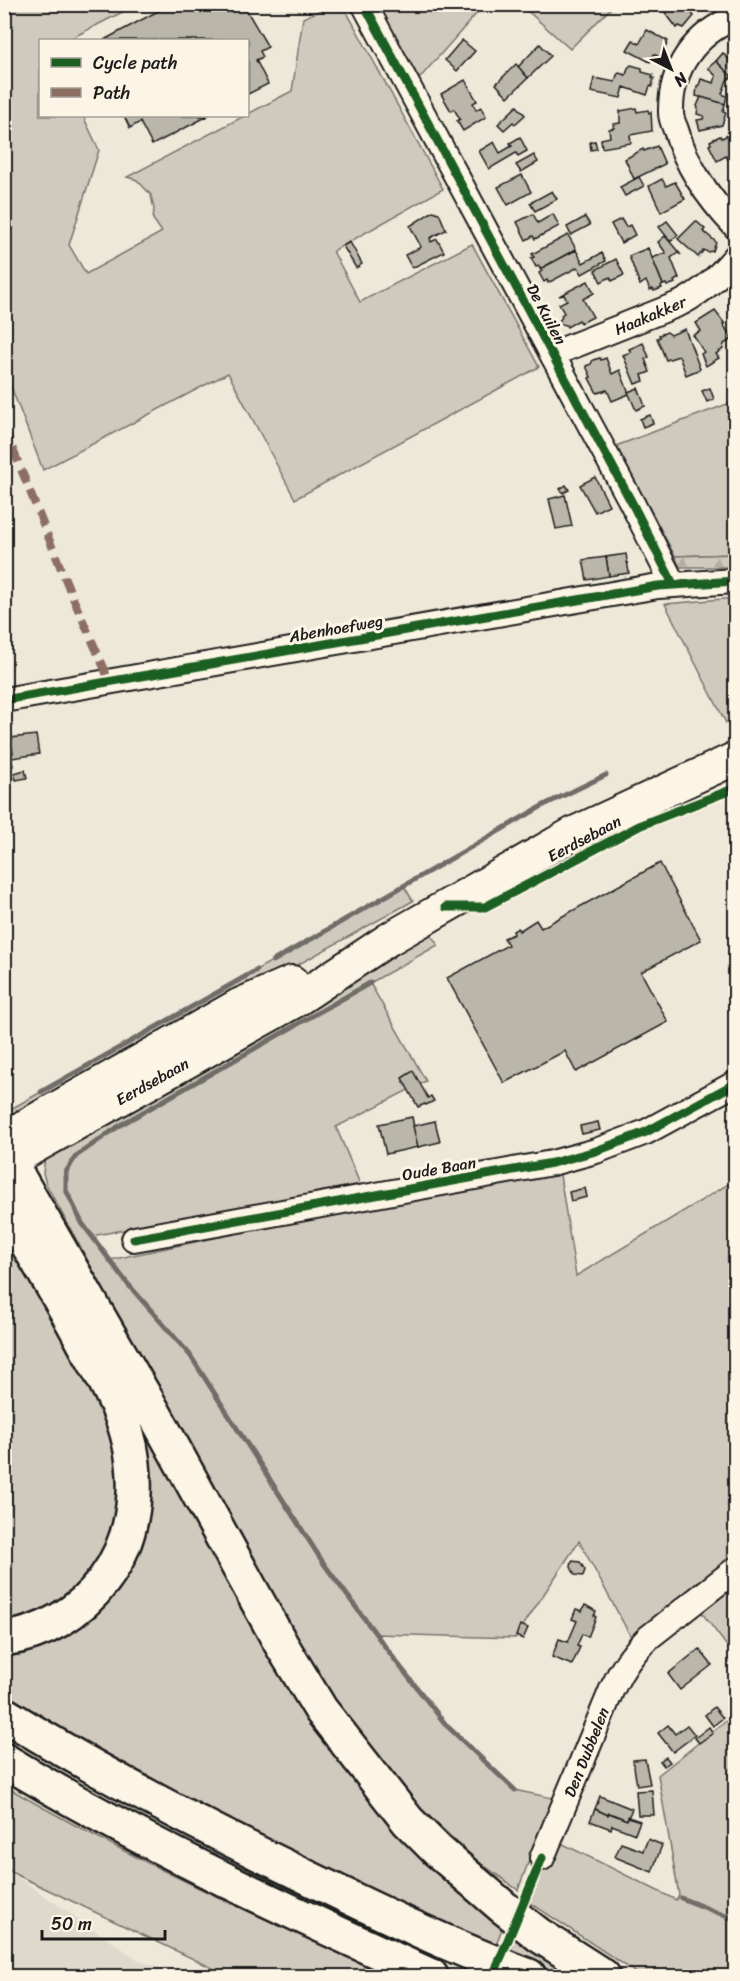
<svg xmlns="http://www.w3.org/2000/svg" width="740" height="1981" viewBox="0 0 740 1981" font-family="Sriracha,sans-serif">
	<defs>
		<pattern id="forest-firs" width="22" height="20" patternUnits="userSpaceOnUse" patternTransform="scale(1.5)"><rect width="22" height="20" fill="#cfcabd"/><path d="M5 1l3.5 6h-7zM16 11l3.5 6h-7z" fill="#b1ada2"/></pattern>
	</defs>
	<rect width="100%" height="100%" fill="#eee8d9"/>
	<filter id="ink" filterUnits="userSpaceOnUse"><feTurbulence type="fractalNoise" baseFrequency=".0167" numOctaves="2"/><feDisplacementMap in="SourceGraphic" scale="12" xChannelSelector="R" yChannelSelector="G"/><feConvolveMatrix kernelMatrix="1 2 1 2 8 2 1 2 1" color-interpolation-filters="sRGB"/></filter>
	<g filter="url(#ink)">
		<polygon fill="#ded9cb" points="4,1868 140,1961 182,1976 5,1976"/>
		<g fill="#cfcabd" stroke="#76736c" stroke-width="1.5">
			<polygon points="5,4 136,5 68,40 40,40 40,116 83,116 99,150 69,245 86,274 162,232 153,219 154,209 151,195 137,180 127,177 292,91 303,18 332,5 343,5 443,189 333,251 360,302 472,244 539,367 295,499 228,373 43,470 5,371"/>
			<polygon points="377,5 484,5 418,80"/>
			<polygon points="521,5 614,5 570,49"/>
			<polygon points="735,401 735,554 675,556 616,446"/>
			<polygon points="735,598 735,719 726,723 665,604"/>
			<polygon points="404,886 413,901 5,1127 4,1113"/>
			<polygon points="429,932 438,945 370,983 426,1081 336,1127 360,1184 92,1236 110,1260 394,1200 559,1169 576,1276 735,1180 735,1555 631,1637 579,1541 515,1638 375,1634 444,1723 481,1761 514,1790 553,1798 554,1812 546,1815 518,1890 475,1859 413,1801 315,1676 165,1414 98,1279 46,1184 43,1173 45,1157"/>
			<polygon points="4,1219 116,1436 119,1520 108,1551 61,1605 25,1622 4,1625"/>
			<polygon points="101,1351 241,1596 504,1924 494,1949 180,1801 5,1698 5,1651 29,1649 143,1519"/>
			<polygon points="735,1586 735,1657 702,1613"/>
			<polygon points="735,1714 735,1976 641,1976 529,1902 555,1840 676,1900 679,1895 658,1775"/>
			<path d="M5,1786c124,72 255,132 387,190h-163l-214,-102 -10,-7z"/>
			<polygon points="514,1931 579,1976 557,1976 505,1954"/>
		</g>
		<polygon fill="url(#forest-firs)" stroke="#76736c" stroke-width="1.5" points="735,554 735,567 680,567 675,556"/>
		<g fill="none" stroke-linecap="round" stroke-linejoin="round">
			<g stroke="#6f6c67" stroke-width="5">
				<polyline points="273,961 544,805 606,775"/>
				<polyline points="370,983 122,1124 76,1156 66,1172 66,1190 82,1223 127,1283 190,1355 324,1564 395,1660 447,1726 515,1790"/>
				<polyline points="41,1092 257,970"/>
				<polyline points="681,1898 736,1920"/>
			</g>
		</g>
		<g fill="#bab6aa" stroke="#1c1c1c" stroke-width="1.5">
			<polygon points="171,4 243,4 268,47 260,51 263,57 256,60 268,84 248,94 248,40 104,40"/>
			<polygon points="671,4 685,4 694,16 684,28 679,26 677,28 664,11"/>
			<polygon points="647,30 668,41 662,56 659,57 654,54 650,62 627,50 633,40 639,44"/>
			<polygon points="462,40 475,51 457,71 445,60"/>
			<polygon points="734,42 736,42 736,60 731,46 735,45"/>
			<polygon points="540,44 551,56 528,78 518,67"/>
			<polygon points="723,53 733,64 736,63 736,76 732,77 716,61"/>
			<polygon points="716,61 732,77 727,80 722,94 727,96 725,104 696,96 697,86 699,85 701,79 714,83 716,76 708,68"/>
			<polygon points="516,64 528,78 508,97 496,84"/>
			<polygon points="631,65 642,68 642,72 653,75 652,78 654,78 652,87 650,86 647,95 624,87 621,98 591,92 594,78 615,82 617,75 619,73 626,75 628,68"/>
			<polygon points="465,80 477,101 473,103 476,110 481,107 486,117 463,131 457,121 460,119 454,109 451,111 441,94"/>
			<polygon points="701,97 725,104 723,112 726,113 722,125 700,130 697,120 703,119 704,116 697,114 698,108 697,106"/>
			<polygon points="517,106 525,115 515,124 513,122 504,130 498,124"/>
			<polygon points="636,108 637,112 648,110 649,113 651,112 652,131 630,135 631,143 602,148 601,139 610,137 609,129 614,128 613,124 620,123 620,111"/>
			<polygon points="124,116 208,116 152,145 140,122 130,128"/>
			<polygon points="730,134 736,141 736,162 732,165 726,156 717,161 709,145 711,144 710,141 720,136 722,138"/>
			<polygon points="520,137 527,151 518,156 516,153 489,169 479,151 494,142 500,153 512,146 510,143"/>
			<polygon points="595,141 597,149 591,150 590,142"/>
			<polygon points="657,146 665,164 634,179 625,159 643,149 644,151"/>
			<polygon points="534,155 538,162 521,172 516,165"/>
			<polygon points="736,174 736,191 728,181"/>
			<polygon points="522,175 531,192 508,205 498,187"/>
			<polygon points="639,177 644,186 625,196 620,187"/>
			<polygon points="662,179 666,186 675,182 685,199 661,212 649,186"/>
			<polygon points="552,191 557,199 535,211 530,203"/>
			<polygon points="433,211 439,213 446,230 430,238 431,242 437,239 444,252 412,268 405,255 421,247 410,226"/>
			<polygon points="533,214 538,223 553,214 559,226 535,239 533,236 526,240 517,222"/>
			<polygon points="585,217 590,225 571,235 567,227"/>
			<polygon points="621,219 626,227 630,225 635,235 621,243 611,224"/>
			<polygon points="667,221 678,235 670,241 659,227"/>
			<polygon points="696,221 705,229 703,231 716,242 713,251 707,252 704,250 698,257 678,239"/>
			<polygon points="568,235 576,249 540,269 539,266 536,267 531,258 534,257 532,254"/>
			<polygon points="665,236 681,255 678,253 671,258 679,278 674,281 675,283 667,286 666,284 663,285 652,258 666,253 658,242"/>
			<polygon points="350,242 362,264 356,268 343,246"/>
			<polygon points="648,248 663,285 661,286 662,288 654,291 653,289 650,290 646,281 640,285 629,256"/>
			<polygon points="576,250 583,263 602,253 606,261 582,274 578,267 548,283 547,280 544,282 539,273 542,271 540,269"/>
			<polygon points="616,259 624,275 612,281 610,277 601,282 595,270"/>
			<polygon points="588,281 594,293 583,299 593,317 581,323 579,320 567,327 566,325 561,324 559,321 562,317 561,315 564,313 559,304 567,300 564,295 559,296"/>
			<polygon points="715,311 725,324 723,324 732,339 724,344 723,349 716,354 719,358 706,366 701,354 704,352 693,335 701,331 696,323"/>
			<polygon points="685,329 700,369 686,375 679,356 666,360 657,338 660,337 659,335 667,332 671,335"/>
			<polygon points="643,343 649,357 645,359 650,372 642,375 644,381 635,384 623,355 631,352 629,349"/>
			<polygon points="600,358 601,360 606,358 612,374 620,370 629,394 612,401 607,390 597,393 589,378 591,377 586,366 591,364 593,360"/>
			<polygon points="638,388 645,406 636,410 628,392"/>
			<polygon points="710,388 714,399 707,402 702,391"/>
			<polygon points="650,415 653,423 643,427 640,419"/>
			<polygon points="595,477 609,505 595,512 580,485"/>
			<polygon points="566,485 569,490 563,493 560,489"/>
			<polygon points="565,495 572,526 556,529 549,499"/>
			<polygon points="626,554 629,573 609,576 606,557"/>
			<polygon points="606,557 609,576 587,580 583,560"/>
			<polygon points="36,735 39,754 11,758 13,766 7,767 8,776 4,776 4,754 13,753 10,738"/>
			<polygon points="25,770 27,778 16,780 14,773"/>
			<polygon points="660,863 701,940 641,972 668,1022 576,1072 565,1051 504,1083 447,978 508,945 504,938 514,934 513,931 518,928 519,931 536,920 541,928"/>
			<polygon points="413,1071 428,1098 431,1096 434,1101 426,1105 425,1104 418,1107 402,1078"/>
			<polygon points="412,1117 418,1147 386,1154 379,1124"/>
			<polygon points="435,1121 440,1142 418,1147 413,1126"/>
			<polygon points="598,1122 600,1130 582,1134 580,1126"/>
			<polygon points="585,1188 587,1197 571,1201 569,1192"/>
			<polygon points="572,1561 580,1562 585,1570 583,1576 575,1575 571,1567"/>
			<polygon points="585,1605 596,1611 594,1616 596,1617 588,1637 582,1634 577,1646 580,1647 572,1665 552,1657 559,1639 568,1642 577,1621 572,1619 576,1609 582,1611"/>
			<polygon points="520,1625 528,1628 523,1639 516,1636"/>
			<polygon points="699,1649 712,1665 680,1690 668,1674"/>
			<polygon points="714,1707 723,1718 713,1726 705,1715"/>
			<polygon points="668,1725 675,1734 687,1725 695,1735 673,1752 658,1733"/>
			<polygon points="709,1727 713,1733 699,1743 695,1738"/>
			<polygon points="666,1757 670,1762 664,1766 660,1761"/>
			<polygon points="645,1759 650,1784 637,1786 633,1760"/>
			<polygon points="652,1790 654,1815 638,1815 636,1791"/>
			<polygon points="600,1796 632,1809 627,1820 609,1813 608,1815 595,1809"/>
			<polygon points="595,1809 608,1815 609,1813 627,1820 628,1817 640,1821 635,1834 612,1825 611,1829 590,1821"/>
			<polygon points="648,1839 662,1845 652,1872 615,1857 621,1843 643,1851"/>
		</g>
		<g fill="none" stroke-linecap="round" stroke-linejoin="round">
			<g stroke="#1c1c1c" stroke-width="28">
				<g id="minor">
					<polyline points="364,4 632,503 673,584"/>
					<path d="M736,17c-41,17 -66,51 -65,96 0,6 3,12 5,17 11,38 33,69 60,97"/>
					<path d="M553,356l12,-7 116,-46c24,-13 37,-26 55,-47"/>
					<polyline points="4,700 658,586 736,581"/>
					<polyline points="134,1239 552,1163 596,1151 646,1132 736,1083"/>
					<path d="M542,1858l70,-169c9,-19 20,-36 36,-51l88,-69"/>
				</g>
			</g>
			<g stroke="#1c1c1c" stroke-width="36">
				<g id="major">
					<polyline points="4,1138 239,1005 292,982"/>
					<polyline points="4,1164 297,1000 389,939 574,833 736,758"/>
				</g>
			</g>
			<g stroke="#1c1c1c" stroke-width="38">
				<g id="highway">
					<polyline points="4,1158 9,1161 153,1411 281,1644 321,1710 408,1821 437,1850 503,1907 539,1935 603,1976"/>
					<path d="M4,1205c28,46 55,91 80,138 11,20 23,40 32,60 26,58 26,126 -12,177 -24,32 -60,54 -100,59"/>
					<path d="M4,1714c98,61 201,114 305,164 72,35 145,70 220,98"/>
					<path d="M4,1760c137,83 282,150 427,216"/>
				</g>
			</g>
			<use href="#minor" stroke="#fcf5e5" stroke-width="24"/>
			<use href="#major" stroke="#fcf5e5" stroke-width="32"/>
			<use href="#highway" stroke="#fcf5e5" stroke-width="33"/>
			<polyline stroke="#8d6e63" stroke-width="8" stroke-dasharray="15 8" stroke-linecap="butt" points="4,427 72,596 105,670 108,681"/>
			<g stroke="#fcf5e5" stroke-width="13">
				<g id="cycleway">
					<polyline points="364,4 632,503 673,584"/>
					<polyline points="4,700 658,586 736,581"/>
					<polyline points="446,907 485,907 641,825 736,788"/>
					<polyline points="134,1239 552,1163 596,1151 646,1132 736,1083"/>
					<polyline points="493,1976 542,1858"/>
				</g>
			</g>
			<use href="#cycleway" stroke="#1b5e20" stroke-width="9"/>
		</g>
	</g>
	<g text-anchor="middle" stroke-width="6" stroke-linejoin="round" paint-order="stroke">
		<g font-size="16" fill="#1c1c1c" stroke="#fcf5e5">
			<text transform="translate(547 314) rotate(62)" y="6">De Kuilen</text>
			<text transform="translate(650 315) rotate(-23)" y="6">Haakakker</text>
			<text transform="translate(336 628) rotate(-10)" y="6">Abenhoefweg</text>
			<text transform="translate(584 838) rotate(-28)" y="6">Eerdsebaan</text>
			<text transform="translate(152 1081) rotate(-29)" y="6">Eerdsebaan</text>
			<text transform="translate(439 1168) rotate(-10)" y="6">Oude Baan</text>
			<text transform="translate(586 1752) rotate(-68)" y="6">Den Dubbelen</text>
		</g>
	</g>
	<rect width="740" height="1981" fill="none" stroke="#fcf5e5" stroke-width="24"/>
	<rect x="12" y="12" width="716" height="1957" fill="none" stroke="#1c1c1c" stroke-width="2" filter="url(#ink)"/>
	<rect x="39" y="39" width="210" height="78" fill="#fcf5e5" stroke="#a29e95" stroke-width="1.5"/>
	<rect x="51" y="58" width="30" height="9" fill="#1b5e20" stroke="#a29e95" stroke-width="1.5"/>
	<text x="93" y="69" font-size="18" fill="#1c1c1c">Cycle path</text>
	<rect x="51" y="88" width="30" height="9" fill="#8d6e63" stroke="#a29e95" stroke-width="1.5"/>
	<text x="93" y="99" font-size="18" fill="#1c1c1c">Path</text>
	<g transform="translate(671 69) rotate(138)" stroke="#fcf5e5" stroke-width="4.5" paint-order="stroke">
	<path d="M0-4.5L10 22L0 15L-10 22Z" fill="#1c1c1c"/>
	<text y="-9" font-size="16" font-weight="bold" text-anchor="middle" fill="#1c1c1c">N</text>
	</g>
	<path d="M42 1930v9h123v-9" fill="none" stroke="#1c1c1c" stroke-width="3"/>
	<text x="51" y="1930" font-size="18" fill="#1c1c1c" stroke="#fcf5e5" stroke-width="4.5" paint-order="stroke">50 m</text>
</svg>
